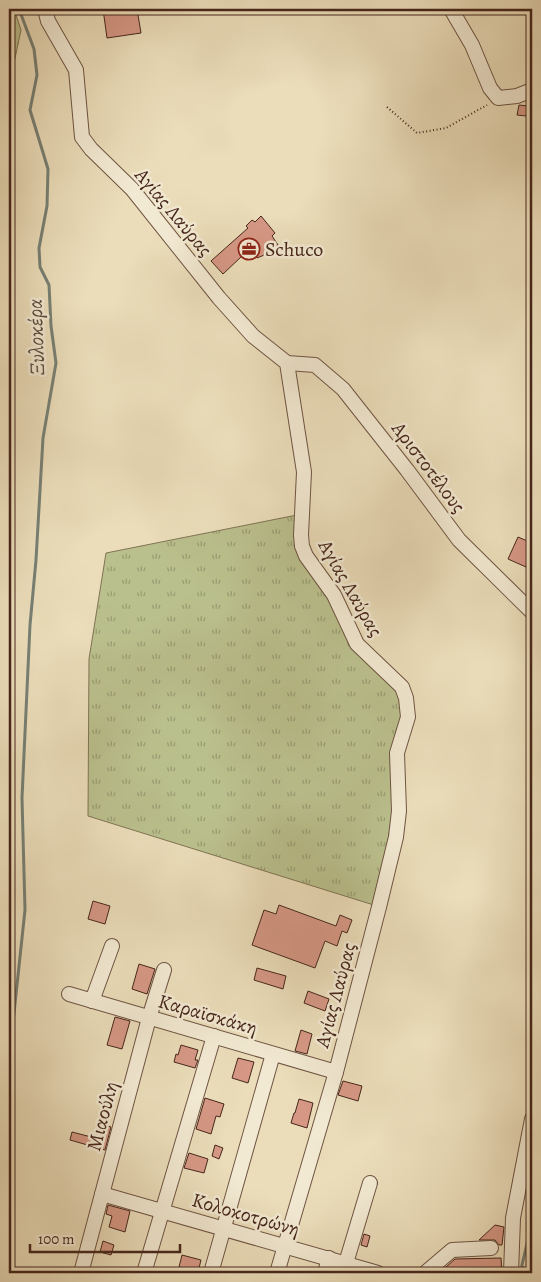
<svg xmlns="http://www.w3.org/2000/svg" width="541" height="1282" viewBox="0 0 541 1282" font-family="Alegreya,serif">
	<defs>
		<pattern id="grass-tufts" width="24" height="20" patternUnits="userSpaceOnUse" patternTransform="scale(1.25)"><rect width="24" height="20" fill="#bac08d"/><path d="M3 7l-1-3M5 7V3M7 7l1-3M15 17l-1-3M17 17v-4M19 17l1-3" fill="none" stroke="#999c72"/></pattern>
	</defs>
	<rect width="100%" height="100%" fill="#ebddba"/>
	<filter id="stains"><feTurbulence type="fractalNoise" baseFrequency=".004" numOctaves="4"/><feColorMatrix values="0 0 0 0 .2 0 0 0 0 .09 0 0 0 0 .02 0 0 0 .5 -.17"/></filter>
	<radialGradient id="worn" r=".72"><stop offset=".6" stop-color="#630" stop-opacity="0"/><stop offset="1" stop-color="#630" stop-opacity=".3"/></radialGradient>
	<g fill="url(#grass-tufts)" stroke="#807354">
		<polygon points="9,9 14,9 21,30 14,63 11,98 9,95"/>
		<polygon points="297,515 297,549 395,687 402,699 404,714 393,810 377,906 88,816 89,659 106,553"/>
	</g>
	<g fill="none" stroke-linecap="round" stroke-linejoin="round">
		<g stroke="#778074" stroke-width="3">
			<polyline points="9,1060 25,910 22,798 30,625 36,560 43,438 56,363 51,326 49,285 40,267 39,248 47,206 48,169 30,110 37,75 34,49 19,9"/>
			<polyline points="522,1273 522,1265 532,1222"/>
		</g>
	</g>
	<g fill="#d69885" stroke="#46261b">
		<polygon points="103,9 137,9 141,33 107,38"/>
		<polygon points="519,105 528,106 526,116 517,115"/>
		<polygon points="261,216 275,233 272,236 278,245 269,253 257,258 253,253 248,257 242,256 223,274 211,261 248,228 246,226 252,220 255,222"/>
		<polygon points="518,537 532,543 532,552 526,567 508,559"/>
		<polygon points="93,901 110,906 105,924 88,919"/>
		<polygon points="279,905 336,926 340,915 352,920 347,933 342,931 337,946 325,941 315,968 252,945 264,910 276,914"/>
		<polygon points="139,964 155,969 147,994 132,989"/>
		<polygon points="257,968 286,976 283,989 254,980"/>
		<polygon points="308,991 329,999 325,1011 304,1003"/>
		<polygon points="115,1017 130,1021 122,1049 107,1045"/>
		<polygon points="301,1030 312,1034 307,1054 295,1051"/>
		<polygon points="181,1045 198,1050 195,1060 198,1060 195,1068 174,1062 176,1054 178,1055"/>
		<polygon points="238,1058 254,1062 248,1083 232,1078"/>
		<polygon points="343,1081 362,1086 358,1101 338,1095"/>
		<polygon points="205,1098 224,1104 220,1117 216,1116 211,1134 196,1129"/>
		<polygon points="299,1099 313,1103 307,1128 291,1123 294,1113 295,1113"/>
		<polygon points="99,1124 111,1127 105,1150 70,1140 72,1132 95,1138"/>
		<polygon points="215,1145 223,1148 219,1159 212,1156"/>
		<polygon points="189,1153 208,1159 204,1173 184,1168"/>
		<polygon points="108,1205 130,1211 125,1232 109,1227 112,1216 106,1214"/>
		<polygon points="495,1225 504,1227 502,1245 499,1245 495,1240 479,1240"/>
		<polygon points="364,1234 370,1236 367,1247 361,1245"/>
		<polygon points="103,1241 114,1245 111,1255 100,1252"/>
		<polygon points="182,1255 201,1260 198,1272 179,1267"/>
		<polygon points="501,1258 502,1273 445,1273 445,1268 455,1259"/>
	</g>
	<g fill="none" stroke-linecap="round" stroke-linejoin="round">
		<g stroke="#6f5443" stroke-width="16">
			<g id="minor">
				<polyline points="45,9 48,21 76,70 82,137 91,149 132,189 219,298 253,336 287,363 304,472 301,535 302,546 306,556 334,595 357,644 402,687 406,698 408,717 397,753 399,811 396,837 379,907 336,1072 277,1273"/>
				<polyline points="451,9 472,45 490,88 498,98 517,96 532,90"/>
				<polyline points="287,363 315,365 343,389 407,470 459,540 532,612"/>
				<polyline points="69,994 336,1072"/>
				<polyline points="92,1001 112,946"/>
				<polyline points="102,1194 378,1273"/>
				<polyline points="346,1263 370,1183"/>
				<polyline points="81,1273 149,1018 164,970"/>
				<polyline points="144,1273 214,1036"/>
				<polyline points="211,1273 273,1054"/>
				<polyline points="325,1273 329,1258"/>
				<polyline points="425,1273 452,1250 491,1248"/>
				<polyline points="511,1273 513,1218 532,1119"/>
			</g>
		</g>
		<polyline stroke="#46261b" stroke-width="2" stroke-dasharray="1 2.5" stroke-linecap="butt" points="387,107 417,133 446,128 487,105"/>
		<use href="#minor" stroke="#f2e9d2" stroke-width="14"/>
	</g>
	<defs>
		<g id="office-ring" transform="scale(1.125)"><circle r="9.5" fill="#f2e9d2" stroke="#8f2418" stroke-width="1.5"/><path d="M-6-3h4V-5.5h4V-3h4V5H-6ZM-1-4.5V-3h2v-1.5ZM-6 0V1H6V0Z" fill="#8f2418"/></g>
	</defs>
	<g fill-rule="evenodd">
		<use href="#office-ring" x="249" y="249"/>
	</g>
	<g text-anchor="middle" stroke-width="5" stroke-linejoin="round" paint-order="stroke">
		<g font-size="20" fill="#46261b" stroke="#f2e9d2">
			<text transform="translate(174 212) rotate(50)" y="7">Αγίας Λαύρας</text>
			<text transform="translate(429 467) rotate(53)" y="7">Αριστοτέλους</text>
			<text transform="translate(351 588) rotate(60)" y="7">Αγίας Λαύρας</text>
			<text transform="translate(335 995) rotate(-75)" y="7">Αγίας Λαύρας</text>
			<text transform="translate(208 1014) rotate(16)" y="7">Καραϊσκάκη</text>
			<text transform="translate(102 1116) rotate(-75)" y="7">Μιαούλη</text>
			<text transform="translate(246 1214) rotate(16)" y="7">Κολοκοτρώνη</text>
		</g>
		<g font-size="20" fill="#46261b" stroke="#f2e9d2" text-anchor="start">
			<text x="265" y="256">Schuco</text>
		</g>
		<g font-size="21" font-style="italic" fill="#5a4c40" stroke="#f2e9d2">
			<text transform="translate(36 337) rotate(-92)" y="7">Ξυλοκέρα</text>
		</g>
	</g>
	<rect width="541" height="1282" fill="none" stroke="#ebddba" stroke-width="30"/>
	<rect x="10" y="10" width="521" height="1262" fill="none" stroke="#46261b" stroke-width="2.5"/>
	<rect x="15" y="15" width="511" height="1252" fill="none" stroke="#46261b"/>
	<path d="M30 1244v8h150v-8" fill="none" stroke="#46261b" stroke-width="2.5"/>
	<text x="38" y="1244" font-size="15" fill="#46261b" stroke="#f2e9d2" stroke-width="4" paint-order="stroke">100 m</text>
	<rect width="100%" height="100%" filter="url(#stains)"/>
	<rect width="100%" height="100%" fill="url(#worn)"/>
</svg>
